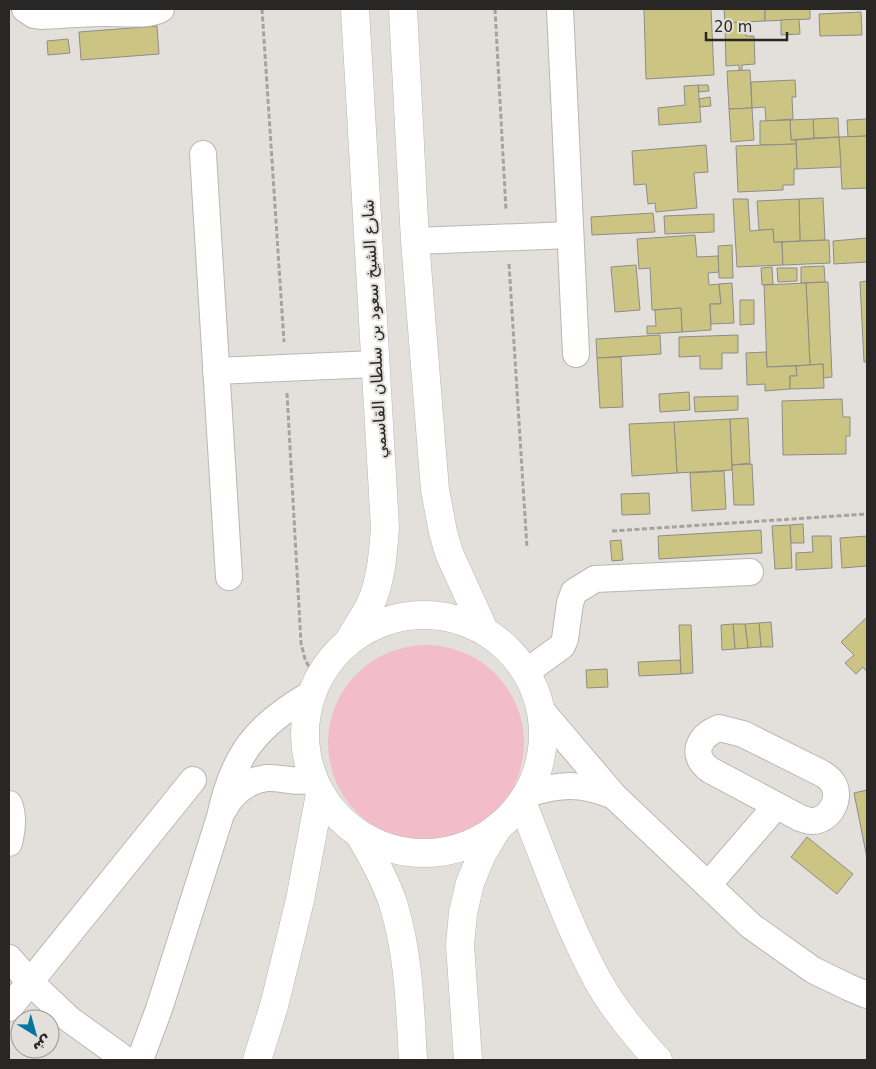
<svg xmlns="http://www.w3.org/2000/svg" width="876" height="1069" viewBox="0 0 876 1069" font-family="'DejaVu Sans','Noto Naskh Arabic',sans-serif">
	<rect width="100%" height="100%" fill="#e3e0dc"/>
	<circle fill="#f2bdc9" cx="426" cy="743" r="98"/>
	<g fill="#ccc483" stroke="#8d8d88">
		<polygon points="644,9 711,9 714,75 646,79"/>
		<polygon points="724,9 765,9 765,21 725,23"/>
		<polygon points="765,9 810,9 810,19 765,21"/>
		<polygon points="861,12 862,35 820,36 819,14"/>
		<polygon points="799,19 800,34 781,35 781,20"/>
		<polygon points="746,22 746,36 754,36 755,64 742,65 742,70 739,70 739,65 726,66 725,23"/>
		<polygon points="157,26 159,54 81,60 79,32"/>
		<polygon points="68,39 70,53 48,55 47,41"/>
		<polygon points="750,70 752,108 729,109 727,71"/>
		<polygon points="795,80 796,97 792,97 793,119 766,121 765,107 752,108 751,82"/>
		<polygon points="698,85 708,85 709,91 699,92"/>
		<polygon points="698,85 701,122 659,125 658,108 685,105 684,86"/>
		<polygon points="710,97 711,106 700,107 699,99"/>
		<polygon points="752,108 754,140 731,142 729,109"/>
		<polygon points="838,118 839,137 814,138 813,119"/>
		<polygon points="813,119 814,138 791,140 790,120"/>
		<polygon points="867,119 867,136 848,137 847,120"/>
		<polygon points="790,120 791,140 796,140 796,144 760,145 760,121"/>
		<polygon points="867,136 867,188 842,189 839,137"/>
		<polygon points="839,137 841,167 797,169 796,140"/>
		<polygon points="796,144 797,169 794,169 794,185 783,185 783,190 738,192 736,146"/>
		<polygon points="706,145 708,172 694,173 697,208 656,212 655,203 648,204 646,184 634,185 632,151"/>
		<polygon points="823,198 825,240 800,241 799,199"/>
		<polygon points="733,199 748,199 750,231 773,229 774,242 782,242 783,265 737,267"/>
		<polygon points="799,199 800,241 774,242 773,229 759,230 757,201"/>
		<polygon points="653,213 655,232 592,235 591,217"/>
		<polygon points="714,214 714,232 665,234 664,216"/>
		<polygon points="695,235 697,257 718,256 719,272 708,273 709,285 719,284 721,304 710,304 711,330 682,332 681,308 652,310 650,268 639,269 637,239"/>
		<polygon points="867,238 867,262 834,264 833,241"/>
		<polygon points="829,240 830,263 783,265 782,242"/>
		<polygon points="732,245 733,278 719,278 718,246"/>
		<polygon points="636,265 640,310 615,312 611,267"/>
		<polygon points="824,266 825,282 801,283 801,267"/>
		<polygon points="772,267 773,284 762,285 761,268"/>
		<polygon points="777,268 797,268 797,281 778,282"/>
		<polygon points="867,281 867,362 864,362 860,282"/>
		<polygon points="828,282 832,377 823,378 823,364 810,365 806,283"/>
		<polygon points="732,283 734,323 711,324 710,304 721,304 719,284"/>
		<polygon points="806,283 810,365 767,367 764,285"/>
		<polygon points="740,300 754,300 754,324 740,325"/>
		<polygon points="681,308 682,332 647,334 647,326 656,326 655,310"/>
		<polygon points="660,335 661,354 597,358 596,339"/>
		<polygon points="738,335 738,353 722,353 722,369 700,369 700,356 679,357 679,337"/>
		<polygon points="766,352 767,367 796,366 797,376 790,376 790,389 765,391 765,384 747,385 746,353"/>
		<polygon points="621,357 623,407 600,408 597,358"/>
		<polygon points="823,364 824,388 790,389 790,376 797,376 796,366"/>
		<polygon points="689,392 690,410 660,412 659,394"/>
		<polygon points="738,396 738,410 695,412 694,397"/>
		<polygon points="842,399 843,417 850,417 850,436 846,436 846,454 783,455 782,401"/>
		<polygon points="748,418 750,463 732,465 730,419"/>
		<polygon points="730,419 732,470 677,473 674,422"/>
		<polygon points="674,422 677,473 632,476 629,424"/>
		<polygon points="752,464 754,505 734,505 732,465"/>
		<polygon points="724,471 726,509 692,511 690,473"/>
		<polygon points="649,493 650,514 622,515 621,494"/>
		<polygon points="803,524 804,543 791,543 790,525"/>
		<polygon points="790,525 792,568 775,569 772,526"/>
		<polygon points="761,530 762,553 659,559 658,536"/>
		<polygon points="812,536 831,536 832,568 796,570 796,553 813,552"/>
		<polygon points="867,536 867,566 842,568 840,538"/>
		<polygon points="621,540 623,560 612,561 610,541"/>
		<polygon points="867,617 867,672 863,667 856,674 845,663 854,655 841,642"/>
		<polygon points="771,622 773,647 761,647 759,623"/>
		<polygon points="759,623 761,647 748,648 745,624"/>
		<polygon points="733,624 745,624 748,648 735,649"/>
		<polygon points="733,624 735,649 722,650 721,625"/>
		<polygon points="679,625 691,625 693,673 681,674"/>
		<polygon points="680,660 681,674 639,676 638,662"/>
		<polygon points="607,669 608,687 587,688 586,670"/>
		<polygon points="867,790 867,858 854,793"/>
		<polygon points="807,837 853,874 837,894 791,857"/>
	</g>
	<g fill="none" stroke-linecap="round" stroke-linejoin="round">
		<g stroke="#bab7b3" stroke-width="28">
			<g id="minor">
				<path d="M25,9l9,6 7,1c21,-1 42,-3 62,-3 16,-1 44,4 58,-4"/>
				<polyline points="560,9 576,354"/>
				<polyline points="203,154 229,577"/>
				<polyline points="415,241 570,235"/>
				<polyline points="216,371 375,364"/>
				<polyline points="526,672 562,646 565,639 570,603 574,592 595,579 750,572"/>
				<polyline points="541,710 614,796 751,926 813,970 848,987 867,995"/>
				<path d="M719,728l24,6 80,40c3,2 7,5 9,8 11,15 -2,39 -20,39 -4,0 -9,-2 -12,-3l-90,-48c-21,-15 -11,-34 9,-42z"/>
				<path d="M526,794c35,-10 53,-12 88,2"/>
				<path d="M9,804c5,13 3,26 0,39"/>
				<path d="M224,809c8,-16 24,-29 43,-31 16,-1 28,6 46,1"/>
				<polyline points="708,885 776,806"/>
				<polyline points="9,958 29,981 69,1019 126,1060"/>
				<polyline points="9,1008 193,780"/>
				<path d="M140,1060l19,-51 61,-192c13,-63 37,-92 91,-123"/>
			</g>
		</g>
		<g stroke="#bab7b3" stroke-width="29">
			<g id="major">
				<polyline points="403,9 415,241 435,490 443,532 449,553 484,630"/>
				<circle cx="424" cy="734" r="119"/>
				<path d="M350,639c6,-11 14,-22 20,-34 11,-23 13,-51 15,-77l-30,-519"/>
				<path d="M359,834c13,22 26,45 34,69 16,51 17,104 20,157"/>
				<polyline points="468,1060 460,945 463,913 470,883 482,854 498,827"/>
			</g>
		</g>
		<g stroke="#bab7b3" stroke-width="29">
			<g id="highway">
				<path d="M522,802c24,60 45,122 76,179 16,29 38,55 60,79"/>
				<polyline points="257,1060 274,1006 300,900 320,794"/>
			</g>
		</g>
		<g stroke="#a5a29f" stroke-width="3" stroke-dasharray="5 2.5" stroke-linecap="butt">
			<polyline points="262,9 284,342"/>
			<polyline points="495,9 506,210"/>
			<polyline points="509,264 527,548"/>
			<polyline points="287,393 301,643 305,659 309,667"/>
			<polyline points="612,531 867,514"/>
		</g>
		<use href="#minor" stroke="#fff" stroke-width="26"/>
		<use href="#major" stroke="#fff" stroke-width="28"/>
		<use href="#highway" stroke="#fff" stroke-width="28"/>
	</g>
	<g text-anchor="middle" stroke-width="4" stroke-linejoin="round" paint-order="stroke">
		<g font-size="16" fill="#292726" stroke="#e3e0dc">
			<text transform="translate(374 329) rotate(-93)" y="6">شارع الشيخ سعود بن سلطان القاسمي</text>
		</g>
	</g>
	<rect width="876" height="1069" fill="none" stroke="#292726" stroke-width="20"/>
	<g transform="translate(35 1034) rotate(143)"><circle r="24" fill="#e3e0dc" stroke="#999693"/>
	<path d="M0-4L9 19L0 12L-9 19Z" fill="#0476a0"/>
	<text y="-8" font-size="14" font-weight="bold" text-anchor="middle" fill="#292726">ش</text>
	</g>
	<path d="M706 32v8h81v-8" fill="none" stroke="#292726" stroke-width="2.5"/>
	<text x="714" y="32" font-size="15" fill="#292726" stroke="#e3e0dc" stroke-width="4" paint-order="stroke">20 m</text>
</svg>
